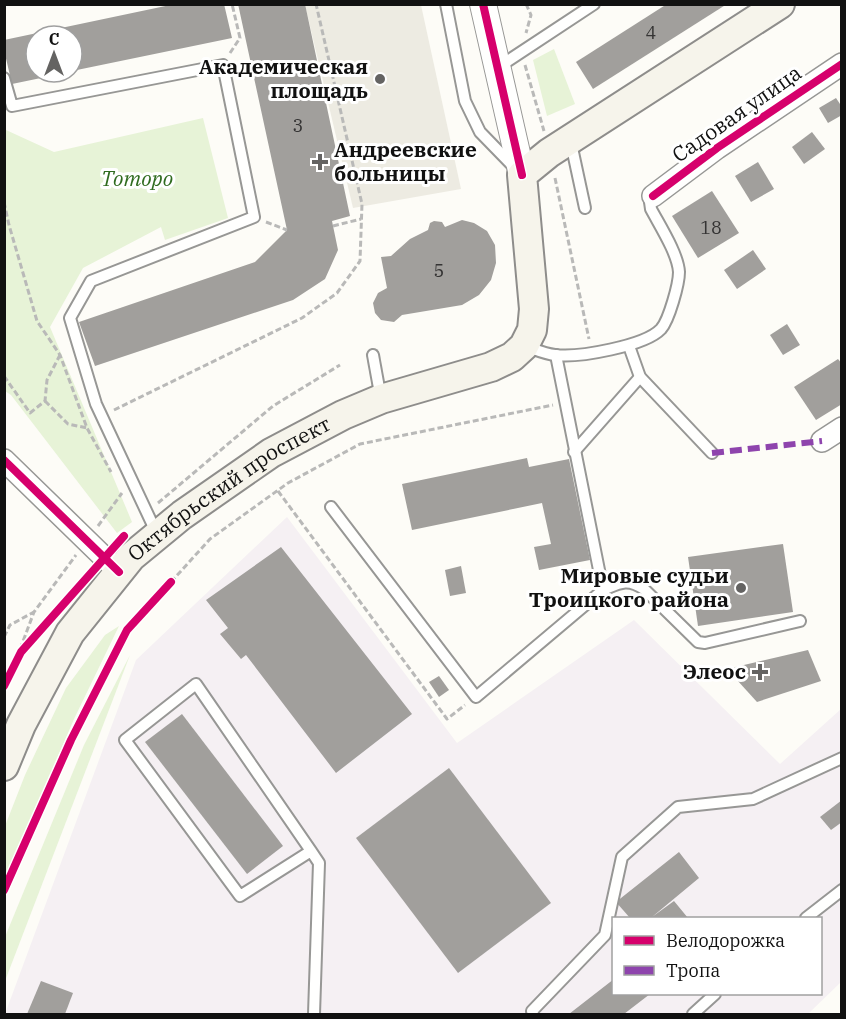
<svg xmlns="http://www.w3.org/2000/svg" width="846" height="1019" viewBox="0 0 846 1019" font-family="'IBM Plex Serif',serif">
	<rect width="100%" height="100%" fill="#fdfcf7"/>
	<path fill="#f5f0f3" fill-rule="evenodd" d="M287,517l170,226 177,-123 146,144 61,-55v273l-33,32h-803l131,-354zM614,918h206v76h-206z"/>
	<g fill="#e7f3d7">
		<polygon points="554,49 575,104 547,116 533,60"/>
		<polygon points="203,118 228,218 165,240 161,227 83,268 50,327 132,522 117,533 11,395 5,391 5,125 6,130 54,152"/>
		<polygon points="119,626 74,719 5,880 5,826 25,775 66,688 105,635"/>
		<polygon points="130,655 5,981 5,937 84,745"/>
	</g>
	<polygon fill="#edebe2" points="305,5 421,5 461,189 353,208"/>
	<g fill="#a19f9c">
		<polygon points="175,4 224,4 232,38 72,71 72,36 36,36 36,72 65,73 12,84 4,50 4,40"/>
		<polygon points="238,4 305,4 350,216 332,221 338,250 325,279 293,300 95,366 79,322 255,262 287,230"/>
		<polygon points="667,4 727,4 593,89 576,62"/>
		<polygon points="836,98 842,107 842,115 828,123 819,108"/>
		<polygon points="812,132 825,149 804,164 792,147"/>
		<polygon points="758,162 774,189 751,202 735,176"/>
		<polygon points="712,191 739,233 698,258 672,216"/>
		<polygon points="462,220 474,223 487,231 495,245 496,263 491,280 479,295 462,305 402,315 394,322 381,320 375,313 373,303 378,293 387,288 381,257 391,256 410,239 428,230 430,223 434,221 442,222 445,227"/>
		<polygon points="753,250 766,269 737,289 724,270"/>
		<polygon points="787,324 800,345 783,355 770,335"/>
		<polygon points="838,359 842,364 842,404 816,420 794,387"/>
		<polygon points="527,458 529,467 569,459 590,560 539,570 534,547 551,544 542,503 412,530 402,484"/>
		<polygon points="783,544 793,612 698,626 688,557"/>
		<polygon points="281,547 412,714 336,773 246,655 241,659 220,634 228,628 206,600"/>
		<polygon points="461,566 466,593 450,596 445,570"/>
		<polygon points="808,650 821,681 757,702 727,669"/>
		<polygon points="439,676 449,690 439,697 429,682"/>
		<polygon points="182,714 283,846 247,874 145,742"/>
		<polygon points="449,768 551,903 458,973 356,838"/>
		<polygon points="842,800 842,822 831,830 820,817"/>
		<polygon points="679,852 699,878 652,917 674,901 688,918 630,918 616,902"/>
		<polygon points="614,979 614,994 650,994 624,1014 569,1014"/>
		<polygon points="41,981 73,993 65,1014 27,1014"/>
	</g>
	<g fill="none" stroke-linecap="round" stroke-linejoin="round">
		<g stroke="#979795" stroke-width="14">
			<g id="service">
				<polyline points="446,4 465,101 480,132 515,168"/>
				<polyline points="497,68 594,4"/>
				<polyline points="4,78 12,106 223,65 254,217 91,281 70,318 96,404 157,534"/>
				<polyline points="571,143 585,208"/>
				<path d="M525,346c9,3 20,8 30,9 23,3 90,-9 106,-26 8,-9 18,-45 18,-57 -1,-18 -19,-46 -28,-63l-1,-7 3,-6"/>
				<polyline points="629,346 640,377 712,453"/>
				<polyline points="373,355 381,399"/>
				<path d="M556,355l47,235c17,-7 24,-12 41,-1l54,53 7,1 95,-22"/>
				<polyline points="574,452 640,377"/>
				<polyline points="331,507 476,697 603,590"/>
				<polyline points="311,851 240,896 125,740 196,684 311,851 319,863 314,1014"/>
				<polyline points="806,918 842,890"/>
				<polyline points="533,1014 532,1011 605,935 622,857 678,807 753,799 842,758"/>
				<polyline points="693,1014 715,994"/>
			</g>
		</g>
		<g stroke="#979795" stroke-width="24">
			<g id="minor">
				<polyline points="653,196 717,148 842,64"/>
				<polyline points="822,441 842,428"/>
				<polyline points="4,460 119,572"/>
			</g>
		</g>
		<g stroke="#979795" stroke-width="28">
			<polyline id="tertiary" points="483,4 522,175"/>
		</g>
		<g stroke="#8e8d8b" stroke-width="32">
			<g id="secondary">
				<path id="s1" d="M4,766l17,-41 49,-92 61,-76 51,-42 89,-62 72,-38 38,-16 110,-32 21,-10 12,-11 8,-16 2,-21 -12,-134 27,-22 231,-149"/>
			</g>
		</g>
		<g stroke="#b9b9b8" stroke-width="3" stroke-dasharray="6 3" stroke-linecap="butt">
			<polyline points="526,4 531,15 526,33"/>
			<polyline points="230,53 240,38 232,4"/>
			<polyline points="525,65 544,131"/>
			<polyline points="555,178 589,339"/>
			<polyline points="4,202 9,225 37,321 60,355 87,428 111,472"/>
			<polyline points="266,222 287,230"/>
			<polyline points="333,226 361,219"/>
			<polyline points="4,376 30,413 45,401 47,380 60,355"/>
			<polyline points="45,401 68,424 87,428"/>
			<polyline points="114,410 302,318 337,293 360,261 362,204 316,4"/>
			<polyline points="278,491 447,719 465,705"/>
			<polyline points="158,503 273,406 340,365"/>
			<polyline points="98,526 122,493"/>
			<polyline points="171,582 210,539 288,483 360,444 553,405"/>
			<polyline points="4,637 10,625 34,612"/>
			<polyline points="4,680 10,676 34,612 76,555"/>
		</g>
		<use href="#service" stroke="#fffffe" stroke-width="10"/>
		<use href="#minor" stroke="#fffffe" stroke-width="21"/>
		<use href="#tertiary" stroke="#fffffe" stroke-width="26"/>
		<use href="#secondary" stroke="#f6f4eb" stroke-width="28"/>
		<polyline stroke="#8e44ad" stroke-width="6" stroke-dasharray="12 6" stroke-linecap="butt" points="712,453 822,441"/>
		<g stroke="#fff" stroke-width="11">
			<g id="cycleway">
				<polyline points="483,4 522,175"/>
				<polyline points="653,196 717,148 842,64"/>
				<polyline points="4,460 119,572"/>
				<polyline points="4,686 21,652 124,536"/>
				<polyline points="4,890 71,740 127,630 171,582"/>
			</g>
		</g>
		<use href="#cycleway" stroke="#d6006c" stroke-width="8"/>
	</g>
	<g fill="#646362" stroke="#fff" stroke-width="2">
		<circle cx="380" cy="79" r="6"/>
		<path d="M317 153h6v6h6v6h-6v6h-6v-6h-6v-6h6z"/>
		<circle cx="741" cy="588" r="6"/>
		<path d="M757 663h6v6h6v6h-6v6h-6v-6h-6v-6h6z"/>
	</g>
	<g text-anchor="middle" stroke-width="6" stroke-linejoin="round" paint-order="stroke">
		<g font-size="18" fill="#353434">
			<text x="651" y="39">4</text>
			<text x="298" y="132">3</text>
			<text x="711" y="234">18</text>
			<text x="439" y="277">5</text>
		</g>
		<g font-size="21" font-weight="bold" fill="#111" stroke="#fff" text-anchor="end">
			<text x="368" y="74">Академическая<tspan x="368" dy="24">площадь</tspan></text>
			<text x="334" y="157" text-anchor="start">Андреевские<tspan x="334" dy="24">больницы</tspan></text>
			<text x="729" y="583">Мировые судьи<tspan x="729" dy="24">Троицкого района</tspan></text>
			<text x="746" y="679">Элеос</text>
		</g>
		<g font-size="21" fill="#111" stroke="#fff">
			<text transform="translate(737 114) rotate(-35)" y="7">Садовая улица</text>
			<text dy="7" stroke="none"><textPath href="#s1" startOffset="366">Октябрьский проспект</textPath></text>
		</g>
		<g font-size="21" font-style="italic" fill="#2f6b1f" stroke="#fff">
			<text x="137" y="186">Тоторо</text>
		</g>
	</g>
	<rect width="846" height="1019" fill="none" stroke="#111111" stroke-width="12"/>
	<rect x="612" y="917" width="210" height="78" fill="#ffffff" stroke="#a0a0a0" stroke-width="1.5"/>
	<rect x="624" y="936" width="30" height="9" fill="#d6006c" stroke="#a0a0a0" stroke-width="1.5"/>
	<text x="666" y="947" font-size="18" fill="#111111">Велодорожка</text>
	<rect x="624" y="966" width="30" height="9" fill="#8e44ad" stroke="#a0a0a0" stroke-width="1.5"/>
	<text x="666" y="977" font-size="18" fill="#111111">Тропа</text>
	<g transform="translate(54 54)"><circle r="28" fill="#ffffff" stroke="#a0a0a0" stroke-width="1.5"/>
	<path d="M0-4.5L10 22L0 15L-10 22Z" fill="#646362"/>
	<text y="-9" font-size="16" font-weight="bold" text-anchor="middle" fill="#111111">С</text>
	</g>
</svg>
